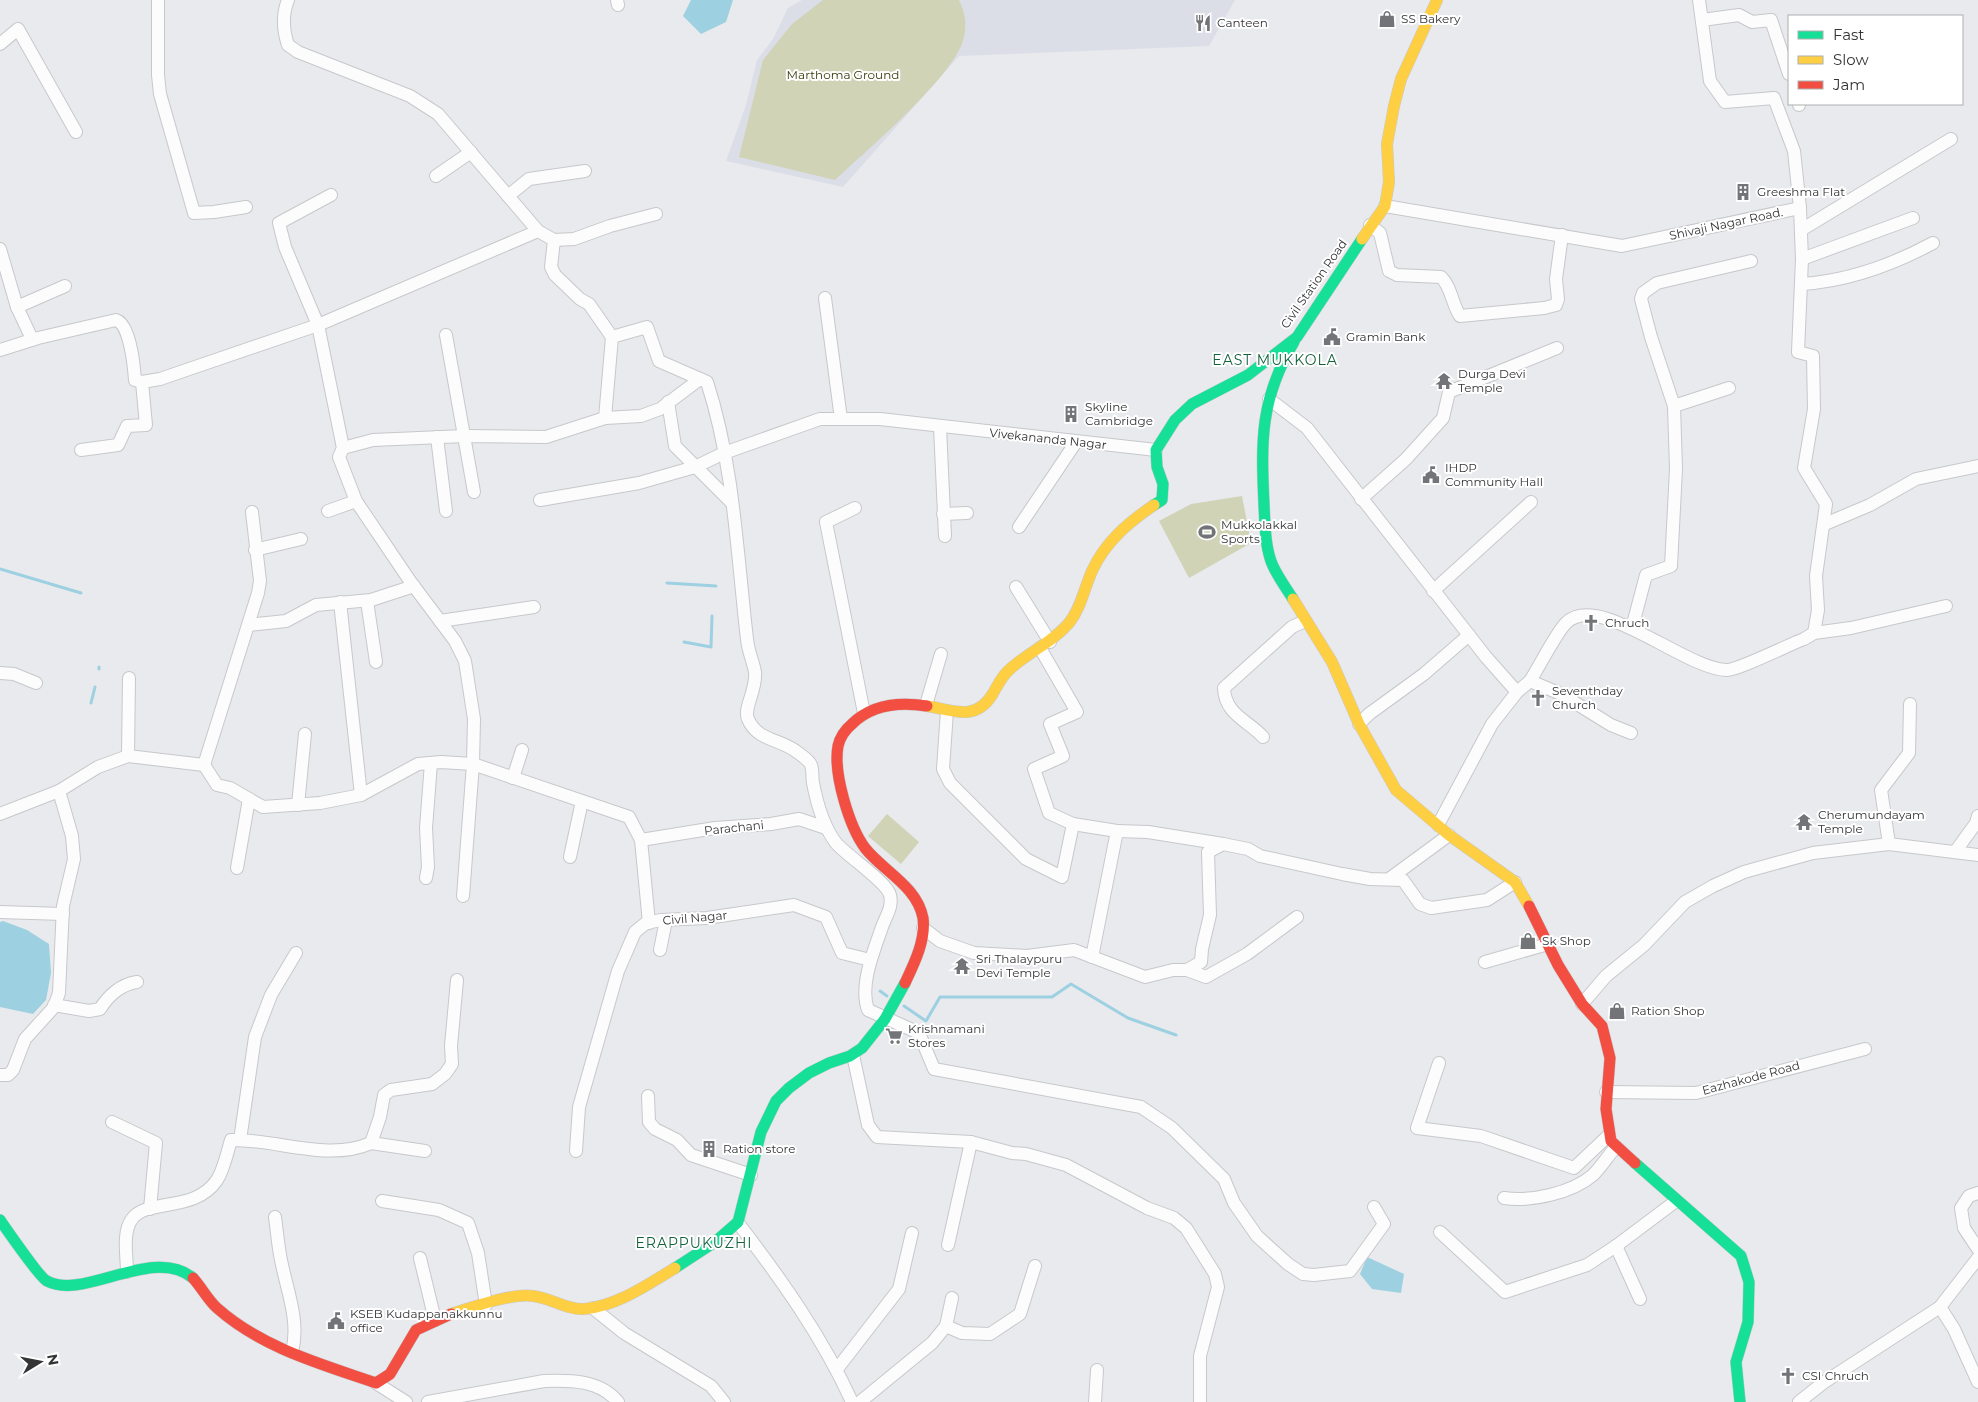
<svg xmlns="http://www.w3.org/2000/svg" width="1978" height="1402" viewBox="0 0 1978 1402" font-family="Montserrat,sans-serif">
	<rect width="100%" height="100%" fill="#e9eaee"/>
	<polygon fill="#dbdee7" points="802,0 1235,0 1209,46 959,56 843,187 726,161 746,105 757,60 773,39 788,8"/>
	<g fill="#d0d3b6">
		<path d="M823,0h136c6,12 8,24 5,37 -7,37 -99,115 -129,143l-96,-23 24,-97 29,-36z"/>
		<polygon points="1242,496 1251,543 1189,578 1159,521 1191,504"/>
		<polygon points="887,814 919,842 901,864 868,836"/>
	</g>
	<g fill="#9dd0e1">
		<polygon points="691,0 733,0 726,22 701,34 683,16"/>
		<polygon points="3,921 27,930 49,944 51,973 46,1000 33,1014 0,1007 0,922"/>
		<polygon points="1367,1257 1404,1274 1401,1293 1372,1289 1360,1274"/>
	</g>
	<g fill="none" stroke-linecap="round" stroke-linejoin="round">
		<g stroke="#9dd0e1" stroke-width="3">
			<polyline points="0,569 81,593"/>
			<polyline points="667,583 716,586"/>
			<polyline points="684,642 711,647 712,616"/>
			<polyline points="99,669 99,667"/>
			<polyline points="91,703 95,687"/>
			<polyline points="880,991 887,996"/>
			<polyline points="904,1006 926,1021 940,997 1052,997 1071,984 1128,1018 1176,1035"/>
		</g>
		<g stroke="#c7c8cb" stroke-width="14">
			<g id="street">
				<polyline points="158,0 158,75 160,94 194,213 214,212 246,207"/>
				<path d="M288,0c-6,15 -5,30 0,45l10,7 112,44 28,18 100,117 16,9 -3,27 4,8 25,24 9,5 23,33 35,-10 12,34 48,21c27,83 30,172 40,257 1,12 6,22 8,33 2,18 -12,36 -7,47 9,22 33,20 49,33 4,3 12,8 14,13 2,5 1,13 2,18 4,21 10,43 23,60 11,13 51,39 54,52 3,12 -4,21 -8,32 -8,24 -23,58 -14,83l51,23 15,36 207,38 31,21 52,51 10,24 23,33 31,28 15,10 11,1 36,-4 34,-47 -10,-17"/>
				<polyline points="617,0 618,5"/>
				<polyline points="1702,20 1739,15 1752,22 1771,20 1789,74"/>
				<polyline points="0,44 18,29 76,132"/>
				<polyline points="1799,104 1799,105"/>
				<polyline points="436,176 471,152"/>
				<polyline points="331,195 279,223 285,247 318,325 343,448"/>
				<polyline points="508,196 529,179 585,171"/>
				<polyline points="1385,206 1622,246 1800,208 1794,151 1774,98 1725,102 1710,81 1699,0"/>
				<path d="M1370,225l10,8 9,38 8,4 44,2c10,9 11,27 19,39l84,-8 12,-3 2,-6 -2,-20 6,-44"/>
				<polyline points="1801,230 1951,139"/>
				<polyline points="554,240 574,239 610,226 656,214"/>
				<polyline points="0,249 17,307 32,339"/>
				<polyline points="1802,259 1913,218"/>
				<path d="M1802,284c45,-3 92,-20 131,-41"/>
				<polyline points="825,298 841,419"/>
				<polyline points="17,307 65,286"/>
				<polyline points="446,335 474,492"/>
				<path d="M0,350l38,-12 78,-18c14,4 18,46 19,60l7,2 18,-3 158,-54 220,-94"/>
				<polyline points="1269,399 1307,428 1486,657 1517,692 1530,681 1561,694 1611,725 1631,733"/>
				<polyline points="668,402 675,446 732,503"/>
				<polyline points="1674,406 1729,388"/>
				<polyline points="605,418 612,337"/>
				<polyline points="940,427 945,536"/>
				<polyline points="437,437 446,511"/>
				<polyline points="81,450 118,445 127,426 146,425 142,382"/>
				<polyline points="1361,499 1406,459 1443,418 1449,392 1557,348"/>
				<polyline points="540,500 639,483 695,467 724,453 820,419 880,419 1156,450"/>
				<polyline points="855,508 826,522 864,713"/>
				<polyline points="328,511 356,501"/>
				<polyline points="943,514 967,513"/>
				<polyline points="1825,524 1870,505 1916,479 1978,466"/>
				<polyline points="1019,527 1076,442"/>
				<polyline points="255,550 301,539"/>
				<polyline points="1016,587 1050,642"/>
				<polyline points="1433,591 1531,502"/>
				<polyline points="367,601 376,662"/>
				<polyline points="340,602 361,795"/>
				<polyline points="440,621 534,607"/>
				<polyline points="248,625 286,621 316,605 371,600 414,586"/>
				<polyline points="1632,628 1646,575 1671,566 1676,469 1674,406 1651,337 1641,299 1643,293 1657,283 1751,261"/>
				<polyline points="1814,633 1851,628 1946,606"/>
				<polyline points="1040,648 1077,712 1050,724 1063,756 1034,769 1049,813 1073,824"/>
				<polyline points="0,673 14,674 36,683"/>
				<path d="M1530,681c9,-14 26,-48 36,-58 33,-32 118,46 161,47 11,0 61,-25 77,-31l10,-6 4,-23 -2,-34 10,-72 -22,-36 10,-59 -1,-53 -15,-4 4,-93 -2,-51"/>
				<polyline points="926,705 941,654"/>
				<polyline points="947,711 943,769 950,783 1026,859 1062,877 1073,824 1117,831 1092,957"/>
				<polyline points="1359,724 1369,714 1424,674 1469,635"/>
				<path d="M1263,737c-14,-16 -38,-22 -39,-49l68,-61 13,-6"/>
				<polyline points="128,756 129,678"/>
				<polyline points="204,765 258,593 260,581 252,512"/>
				<polyline points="513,778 522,750"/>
				<polyline points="298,805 305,734"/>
				<polyline points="0,814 59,791 98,767 128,756 204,765 217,785 230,788 263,807 320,803 361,795 418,764 441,762 473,764 629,817 641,840 649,923"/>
				<polyline points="1438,825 1492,724 1517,692"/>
				<polyline points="1117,831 1148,832 1223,844"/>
				<polyline points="641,840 715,828 771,824 799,819 826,828"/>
				<polyline points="1889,844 1881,790 1909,753 1910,704"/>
				<polyline points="1955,852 1976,823 1978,816"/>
				<polyline points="570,857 582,801"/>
				<polyline points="237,868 249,799"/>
				<polyline points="426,878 428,867 426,828 431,763"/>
				<polyline points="1389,879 1449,835"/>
				<polyline points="463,896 473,764 474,719 465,661 455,641 410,581 356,501 339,457 343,448 373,440 465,436 546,437 605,418 641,416 660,409 700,379"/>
				<polyline points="0,912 63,914"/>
				<polyline points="923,928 940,941 974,953 1027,956 1074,950 1145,977 1173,970 1187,970 1201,962 1202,949 1210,915 1208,852 1223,844 1248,849 1260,856 1342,874 1370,879 1403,880 1420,904 1431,908 1487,900 1515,882"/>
				<polyline points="660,950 666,920"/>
				<polyline points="1485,962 1548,944"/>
				<polyline points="1187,970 1206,977 1247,954 1297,917"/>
				<polyline points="1582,1004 1606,976 1644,945 1685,902 1713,886 1744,872 1813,853 1889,844 1978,855"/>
				<path d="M54,1005l35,6 11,-2c8,-13 21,-25 37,-27"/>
				<polyline points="853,1055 868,1125 877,1137 971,1142 1012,1153 1026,1154 1066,1165 1147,1208 1174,1218 1186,1228 1215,1274 1218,1287 1200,1356 1200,1402"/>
				<polyline points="1439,1063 1417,1128 1481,1136 1574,1168 1609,1135"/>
				<polyline points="0,1075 8,1075 13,1070 25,1039 54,1007 59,993 63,906 74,859 72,836 59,791"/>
				<polyline points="1606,1092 1696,1093 1865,1049"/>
				<polyline points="648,1096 649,1122 655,1129 677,1140 691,1155 751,1175"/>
				<polyline points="112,1122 156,1143 150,1209"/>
				<polyline points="240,1140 255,1037 271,995 296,953"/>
				<polyline points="371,1143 425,1151"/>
				<polyline points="576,1151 579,1107 618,971 635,932 646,923 661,920 707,918 794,905 826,917 842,953 870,960"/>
				<polyline points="1978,1193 1969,1196 1961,1208 1964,1228 1978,1249"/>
				<path d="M1504,1198c27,4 68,-5 89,-23 8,-8 15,-19 22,-27"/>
				<polyline points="382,1201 439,1210 468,1223 478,1253 486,1305"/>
				<path d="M275,1217c2,14 3,29 6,43 6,31 19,61 11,92"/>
				<path d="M738,1223c43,56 85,115 114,179"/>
				<polyline points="1440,1232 1505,1292 1587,1265 1616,1246 1676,1201"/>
				<polyline points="948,1245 971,1142"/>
				<polyline points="1616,1246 1640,1299"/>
				<polyline points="420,1258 435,1320"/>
				<path d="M127,1272c0,-15 -5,-40 5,-53 15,-21 63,-6 85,-39 7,-11 10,-27 14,-40 46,-1 97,22 140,3l9,-26 4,-22 7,-5 41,-6 13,-10 7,-10 -1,-18 6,-66"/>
				<polyline points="1940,1307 1954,1329 1978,1382"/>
				<polyline points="593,1308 624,1333 711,1386 724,1402"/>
				<polyline points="946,1326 962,1333 990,1334 1020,1314 1035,1266"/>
				<polyline points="837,1369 899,1289 912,1233"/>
				<polyline points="376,1383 406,1402"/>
				<path d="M428,1402l116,-21c27,-1 56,-1 74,21"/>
				<polyline points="860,1402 932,1343 946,1326 952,1298"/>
				<polyline points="1095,1402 1097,1370"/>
				<polyline points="1799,1402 1823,1383 1940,1307 1978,1258"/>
			</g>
		</g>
		<g stroke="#c7c8cb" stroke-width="12">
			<g id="fast">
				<polyline points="1154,505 1162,500 1163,484 1157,467 1156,450 1175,420 1192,404 1248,375 1297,337 1362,239"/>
				<path d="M1293,599c-7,-11 -15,-22 -20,-33 -8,-17 -8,-42 -9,-61 -3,-64 -4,-106 30,-163"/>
				<polyline points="1635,1163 1741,1256 1749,1282 1748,1322 1736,1362 1740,1402"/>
				<path d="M0,1220c7,10 40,58 47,61 37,20 105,-36 146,-3"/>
				<polyline points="675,1268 715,1242 738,1222 761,1132 776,1101 789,1088 809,1073 829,1063 850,1056 862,1048 885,1019 905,983"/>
			</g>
		</g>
		<g stroke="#c7c8cb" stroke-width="12">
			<g id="slow">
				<polyline points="1362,239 1385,206 1389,182 1387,144 1394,106 1401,79 1437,0"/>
				<polyline points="1293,599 1332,662 1359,724 1396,790 1449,835 1515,882 1529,906"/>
				<path d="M927,706c25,4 48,16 65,-11 5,-8 9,-18 17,-25 19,-18 43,-27 60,-47 12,-15 15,-34 23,-52 13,-29 37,-49 62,-66"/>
				<path d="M451,1314c22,-7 60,-21 82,-18 18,2 34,14 51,13 33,-3 63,-24 91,-41"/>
			</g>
		</g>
		<g stroke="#c7c8cb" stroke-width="12">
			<g id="jam">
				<polyline points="1529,906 1558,965 1582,1004 1602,1026 1610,1058 1606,1109 1611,1141 1635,1163"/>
				<path d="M905,983c9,-19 21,-43 18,-65 -6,-32 -40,-47 -58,-70 -16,-22 -32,-75 -27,-102 2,-9 8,-17 14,-22 20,-20 49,-22 75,-18"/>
				<path d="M193,1278c9,10 15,22 24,30 45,40 104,56 159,75l14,-9 26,-44 35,-16"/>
			</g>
		</g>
		<use href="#street" stroke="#fcfcfc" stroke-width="12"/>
		<use href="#fast" stroke="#16e098" stroke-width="11"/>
		<use href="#slow" stroke="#ffcf43" stroke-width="11"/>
		<use href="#jam" stroke="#f24e42" stroke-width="11"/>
	</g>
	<defs>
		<g id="shop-bare" transform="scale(1.35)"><path d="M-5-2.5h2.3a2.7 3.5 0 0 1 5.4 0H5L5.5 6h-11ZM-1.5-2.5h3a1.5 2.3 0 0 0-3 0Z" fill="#737477" stroke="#fff" stroke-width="2.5" paint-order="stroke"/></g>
		<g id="restaurant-bare" transform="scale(1.35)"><path d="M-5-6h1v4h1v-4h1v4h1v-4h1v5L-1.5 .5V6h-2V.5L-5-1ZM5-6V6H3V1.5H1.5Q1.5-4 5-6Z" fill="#737477" stroke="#fff" stroke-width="2.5" paint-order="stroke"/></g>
		<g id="building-bare" transform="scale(1.35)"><path d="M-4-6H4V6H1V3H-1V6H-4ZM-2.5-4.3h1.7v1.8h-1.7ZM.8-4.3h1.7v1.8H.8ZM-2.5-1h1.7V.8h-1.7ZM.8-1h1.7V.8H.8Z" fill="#737477" stroke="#fff" stroke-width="2.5" paint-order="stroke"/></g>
		<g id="civic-bare" transform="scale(1.35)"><path d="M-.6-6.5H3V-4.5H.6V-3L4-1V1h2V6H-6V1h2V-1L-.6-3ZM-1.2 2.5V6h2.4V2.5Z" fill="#737477" stroke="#fff" stroke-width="2.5" paint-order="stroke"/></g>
		<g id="temple-bare" transform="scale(1.35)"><path d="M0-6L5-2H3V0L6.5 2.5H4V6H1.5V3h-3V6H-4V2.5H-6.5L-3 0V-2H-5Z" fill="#737477" stroke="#fff" stroke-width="2.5" paint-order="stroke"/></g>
		<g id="stadium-bare" transform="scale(1.35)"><path d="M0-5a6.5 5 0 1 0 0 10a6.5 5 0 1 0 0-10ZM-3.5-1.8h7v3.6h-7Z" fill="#737477" stroke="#fff" stroke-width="2.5" paint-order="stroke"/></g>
		<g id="church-bare" transform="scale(1.35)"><path d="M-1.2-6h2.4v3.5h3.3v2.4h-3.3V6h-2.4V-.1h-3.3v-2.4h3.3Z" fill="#737477" stroke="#fff" stroke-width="2.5" paint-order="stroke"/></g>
		<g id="supermarket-bare" transform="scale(1.35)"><path d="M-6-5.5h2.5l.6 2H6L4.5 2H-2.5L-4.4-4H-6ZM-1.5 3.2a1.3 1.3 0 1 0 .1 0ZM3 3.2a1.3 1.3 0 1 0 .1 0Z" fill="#737477" stroke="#fff" stroke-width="2.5" paint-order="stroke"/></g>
	</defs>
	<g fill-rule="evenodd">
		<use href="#shop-bare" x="1387" y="19"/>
		<use href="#restaurant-bare" x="1203" y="23"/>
		<use href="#building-bare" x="1743" y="192"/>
		<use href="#civic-bare" x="1332" y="337"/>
		<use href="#temple-bare" x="1444" y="381"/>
		<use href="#building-bare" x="1071" y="414"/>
		<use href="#civic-bare" x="1431" y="475"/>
		<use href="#stadium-bare" x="1207" y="532"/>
		<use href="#church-bare" x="1591" y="623"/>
		<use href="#church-bare" x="1538" y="698"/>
		<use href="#temple-bare" x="1804" y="822"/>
		<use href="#shop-bare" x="1528" y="941"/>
		<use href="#temple-bare" x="962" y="966"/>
		<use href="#shop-bare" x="1617" y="1011"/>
		<use href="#supermarket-bare" x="894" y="1036"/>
		<use href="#building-bare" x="709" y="1149"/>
		<use href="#civic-bare" x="336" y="1321"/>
		<use href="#church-bare" x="1788" y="1376"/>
	</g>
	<g text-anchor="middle" stroke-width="4" stroke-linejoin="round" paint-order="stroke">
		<g font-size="12" fill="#343437" stroke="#fff" text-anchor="start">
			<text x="1401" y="23">SS Bakery</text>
			<text x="1217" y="27">Canteen</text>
			<text x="1757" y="196">Greeshma Flat</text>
			<text x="1346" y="341">Gramin Bank</text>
			<text x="1458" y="378">Durga Devi<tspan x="1458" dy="14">Temple</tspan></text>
			<text x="1085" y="411">Skyline<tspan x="1085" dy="14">Cambridge</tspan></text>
			<text x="1445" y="472">IHDP<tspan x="1445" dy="14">Community Hall</tspan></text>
			<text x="1221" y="529">Mukkolakkal<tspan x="1221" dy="14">Sports</tspan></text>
			<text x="1605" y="627">Chruch</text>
			<text x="1552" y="695">Seventhday<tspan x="1552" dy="14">Church</tspan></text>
			<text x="1818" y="819">Cherumundayam<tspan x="1818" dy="14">Temple</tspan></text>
			<text x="1542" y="945">Sk Shop</text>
			<text x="976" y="963">Sri Thalaypuru<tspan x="976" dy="14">Devi Temple</tspan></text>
			<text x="1631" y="1015">Ration Shop</text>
			<text x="908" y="1033">Krishnamani<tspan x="908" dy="14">Stores</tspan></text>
			<text x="723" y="1153">Ration store</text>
			<text x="350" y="1318">KSEB Kudappanakkunnu<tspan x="350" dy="14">office</tspan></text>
			<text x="1802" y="1380">CSI Chruch</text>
		</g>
		<g font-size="12" fill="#373a0b" stroke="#fff">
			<text x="843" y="79">Marthoma Ground</text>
		</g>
		<g font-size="12" fill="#343437" stroke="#fff">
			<text transform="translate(1726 224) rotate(-12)" y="4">Shivaji Nagar Road.</text>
			<text transform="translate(1314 284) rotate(-55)" y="4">Civil Station Road</text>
			<text transform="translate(1048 439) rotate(6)" y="4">Vivekananda Nagar</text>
			<text transform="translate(734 828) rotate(-6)" y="4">Parachani</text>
			<text transform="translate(695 918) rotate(-5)" y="4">Civil Nagar</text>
			<text transform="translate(1751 1078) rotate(-15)" y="4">Eazhakode Road</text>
		</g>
		<g font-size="14" letter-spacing="1" fill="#13633b" stroke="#fff">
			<text x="1275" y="365">EAST MUKKOLA</text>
			<text x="694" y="1248">ERAPPUKUZHI</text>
		</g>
	</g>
	<rect x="1788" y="15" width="175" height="90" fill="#ffffff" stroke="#aeaeaf"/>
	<rect x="1798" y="31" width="25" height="8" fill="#16e098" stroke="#aeaeaf"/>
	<text x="1833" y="40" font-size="15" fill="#343437">Fast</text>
	<rect x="1798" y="56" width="25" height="8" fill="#ffcf43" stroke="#aeaeaf"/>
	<text x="1833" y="65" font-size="15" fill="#343437">Slow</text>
	<rect x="1798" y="81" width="25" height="8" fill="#f24e42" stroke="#aeaeaf"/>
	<text x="1833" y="90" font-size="15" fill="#343437">Jam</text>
	<g transform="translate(40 1362) rotate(80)" stroke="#ffffff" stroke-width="4" paint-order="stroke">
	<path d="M0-4L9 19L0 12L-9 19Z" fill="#343437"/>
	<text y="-8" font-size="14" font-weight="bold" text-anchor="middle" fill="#343437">N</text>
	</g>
</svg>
